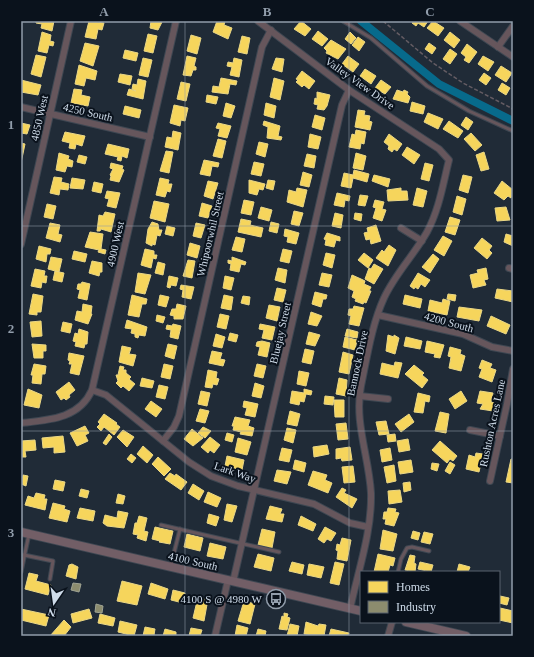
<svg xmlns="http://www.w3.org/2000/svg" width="534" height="657" viewBox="0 0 534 657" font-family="'Times New Roman',serif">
	<rect width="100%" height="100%" fill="#202b37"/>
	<g fill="#f6d55c" stroke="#ead786">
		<polygon points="36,21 54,21 52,31 41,28 42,24 36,23"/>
		<polygon points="89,21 104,23 102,30 98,29 96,39 85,37"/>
		<polygon points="151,21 162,22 158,30 150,28"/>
		<polygon points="217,21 225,21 224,25 232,28 228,39 213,32"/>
		<polygon points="301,21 311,29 305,36 294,29"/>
		<polygon points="413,21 428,21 424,27 418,23 416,26 412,23"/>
		<polygon points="433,21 444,28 438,36 427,28"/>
		<polygon points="318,31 328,39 322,46 312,39"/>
		<polygon points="42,32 51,35 50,41 54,42 53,46 49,45 47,53 38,51"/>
		<polygon points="350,32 356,38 351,44 345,39"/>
		<polygon points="450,32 460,40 454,48 444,40"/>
		<polygon points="148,34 157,36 153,53 144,51"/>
		<polygon points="191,35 201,38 197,54 187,51"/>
		<polygon points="242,36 250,38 247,54 238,52"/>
		<polygon points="358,37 365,42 359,51 352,45"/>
		<polygon points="331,40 346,49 338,59 326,53 327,51 324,48"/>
		<polygon points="85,43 99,46 93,66 80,61"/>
		<polygon points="429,43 436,48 432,54 425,49"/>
		<polygon points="467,44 477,52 469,63 464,60 466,57 461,53"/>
		<polygon points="450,49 457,54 450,64 443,59"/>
		<polygon points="125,50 138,53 136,61 123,58"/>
		<polygon points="36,55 46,57 41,77 31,74"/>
		<polygon points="187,56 196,58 194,66 196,67 196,70 193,70 191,76 183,75"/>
		<polygon points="348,56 359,64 353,72 342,64"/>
		<polygon points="483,56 494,62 488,71 478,64"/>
		<polygon points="143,58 152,60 148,77 139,75"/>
		<polygon points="234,58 242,60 239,77 230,75 232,67 227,66 228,62 233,63"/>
		<polygon points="276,58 284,59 282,72 272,69"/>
		<polygon points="79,65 97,71 95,80 86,78 84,86 75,84"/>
		<polygon points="501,66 512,73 506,82 495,75"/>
		<polygon points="365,69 376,76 371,84 360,76"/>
		<polygon points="302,71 315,81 309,89 304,85 302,87 296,82 298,80 296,79"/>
		<polygon points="484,73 491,78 486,85 479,80"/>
		<polygon points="120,74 132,76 130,85 118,82"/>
		<polygon points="221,78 237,81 236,85 230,84 228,94 212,92 213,86 219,87"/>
		<polygon points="274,78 284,81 280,100 270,97"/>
		<polygon points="138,79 146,81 143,99 127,95 129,89 136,91 132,89 133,84 137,85"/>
		<polygon points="21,80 41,85 38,95 21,92"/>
		<polygon points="381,80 391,87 385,94 375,88"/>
		<polygon points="181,82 190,84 186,101 177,99"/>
		<polygon points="502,83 510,88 506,95 498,90"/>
		<polygon points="74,89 82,90 81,95 90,97 88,106 71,103"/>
		<polygon points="397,90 403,92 404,90 408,92 407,94 410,97 408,103 393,99"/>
		<polygon points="317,92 330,95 327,106 324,110 317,109 318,105 314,104 315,98 317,99"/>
		<polygon points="207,95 218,97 216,104 206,102"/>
		<polygon points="412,102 425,106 423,114 410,111"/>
		<polygon points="226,103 235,106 231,118 223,116"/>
		<polygon points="266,103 276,106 274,118 264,115"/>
		<polygon points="174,105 188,108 185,121 181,120 180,126 170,123"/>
		<polygon points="125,106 141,110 139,118 123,114"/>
		<polygon points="358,110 365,111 364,115 370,116 369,121 372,122 370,130 355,127"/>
		<polygon points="428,113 443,119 438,129 424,122"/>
		<polygon points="315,115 325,118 322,130 312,127"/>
		<polygon points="466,117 473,122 468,130 461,125"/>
		<polygon points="264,121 280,126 278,136 282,137 281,140 267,138 268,127 263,125"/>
		<polygon points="449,121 463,131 458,138 443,129"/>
		<polygon points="21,123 30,125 27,134 21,133"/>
		<polygon points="218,123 231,126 227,138 218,136 220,129 216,128"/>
		<polygon points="356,130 366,132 364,144 361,143 360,149 349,147 352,134 355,135"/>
		<polygon points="173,131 181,133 178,150 165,147 167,137 172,138"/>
		<polygon points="65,132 85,136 82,146 76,144 75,149 69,148 70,143 62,141"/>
		<polygon points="471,133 482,145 475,151 464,139"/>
		<polygon points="310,134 321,137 318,149 308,147"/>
		<polygon points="389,134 402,144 397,151 394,149 392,152 388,149 389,146 384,142"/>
		<polygon points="218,139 226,141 222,158 213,156"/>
		<polygon points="259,142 268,144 265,157 256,154"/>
		<polygon points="21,143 25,144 21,163"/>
		<polygon points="108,144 129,149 127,158 122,156 121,161 117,160 118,157 105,154"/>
		<polygon points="407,147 420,155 414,164 402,155"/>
		<polygon points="166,151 173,152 169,173 160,171"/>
		<polygon points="484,152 489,169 481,171 476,155"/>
		<polygon points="59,153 69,156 68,159 73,161 72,167 67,166 65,172 56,170"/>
		<polygon points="356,153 366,156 363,170 353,168"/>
		<polygon points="307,154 316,156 314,168 304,166"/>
		<polygon points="79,155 87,157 85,164 77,162"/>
		<polygon points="204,160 219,163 218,167 212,166 210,176 200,174"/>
		<polygon points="254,162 264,164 261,176 251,174"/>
		<polygon points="111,163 123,166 122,169 124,170 119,182 110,180 111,176 110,175 113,169 110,168"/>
		<polygon points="425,163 433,165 429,181 421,179"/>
		<polygon points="354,170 369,174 367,182 353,178 351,188 341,186 344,173 353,175"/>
		<polygon points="303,172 312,175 309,187 300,185"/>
		<polygon points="374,175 390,179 388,187 372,181"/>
		<polygon points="463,175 472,177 468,193 459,190"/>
		<polygon points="54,177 62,178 61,182 69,184 68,190 60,189 59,195 50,193"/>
		<polygon points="72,178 85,180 83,189 70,188"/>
		<polygon points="160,178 169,180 168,184 172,184 170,192 167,191 165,197 156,195"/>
		<polygon points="249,180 265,184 263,190 259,189 257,195 249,193"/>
		<polygon points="268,180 275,181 273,190 266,188"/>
		<polygon points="208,181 218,183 213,199 204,196"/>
		<polygon points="502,181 513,190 511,198 508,196 504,200 494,193"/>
		<polygon points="94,182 103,184 101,193 92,191"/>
		<polygon points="297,188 307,190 303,207 287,202 289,190 296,192"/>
		<polygon points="401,188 401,191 407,191 408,200 388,201 387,190"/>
		<polygon points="417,188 427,191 423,207 413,205"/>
		<polygon points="107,191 120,193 116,208 107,206 109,199 105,198"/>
		<polygon points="337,193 350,196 349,201 345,200 344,207 334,205"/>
		<polygon points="360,195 368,196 365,206 358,205"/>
		<polygon points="457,196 466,199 462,215 453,212"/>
		<polygon points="244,200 254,202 251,215 241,213"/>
		<polygon points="375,200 384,202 382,209 386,210 382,221 373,218 376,208 373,207"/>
		<polygon points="154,201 169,204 165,222 150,218"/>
		<polygon points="202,203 212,206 208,218 199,216"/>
		<polygon points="47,204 56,206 53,219 44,217"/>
		<polygon points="261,207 272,210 269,221 258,218"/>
		<polygon points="506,207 510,220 497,221 495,208"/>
		<polygon points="294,211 303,213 299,226 291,224"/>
		<polygon points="105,212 115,214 111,232 101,229 100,231 97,231 99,215 103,216"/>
		<polygon points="335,213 343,215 341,228 332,226"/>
		<polygon points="355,213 362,214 361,221 354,219"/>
		<polygon points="450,217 460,220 455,235 445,232"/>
		<polygon points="241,219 251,221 250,225 263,228 261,237 238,232"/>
		<polygon points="152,222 158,224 159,230 162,230 160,236 157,235 155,245 152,244 152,246 146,243 148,229"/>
		<polygon points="271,222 279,224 277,233 269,231"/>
		<polygon points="50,223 60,225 58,234 62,235 60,242 46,238"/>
		<polygon points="196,223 205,225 201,238 193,236"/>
		<polygon points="376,225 381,241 371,244 370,239 366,240 364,233 368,232 367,228"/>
		<polygon points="167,226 175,228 173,236 165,234"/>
		<polygon points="285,229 299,233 296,244 287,242 288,237 284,236"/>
		<polygon points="90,232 103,234 101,249 106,250 105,254 98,252 99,250 85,247"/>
		<polygon points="327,233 340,237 340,241 336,240 334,247 325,245 326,240 324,239"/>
		<polygon points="506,234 513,236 513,246 504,242"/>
		<polygon points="443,236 452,241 444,256 434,250"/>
		<polygon points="236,237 245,239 242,252 232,250"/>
		<polygon points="482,238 492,246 489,250 492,253 487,259 474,248"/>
		<polygon points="190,243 200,246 197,258 187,255"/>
		<polygon points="389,245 396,250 388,266 376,258 382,250 384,252"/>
		<polygon points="39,246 51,249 50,254 47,254 46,262 36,259"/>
		<polygon points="145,249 154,251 154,255 157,255 156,259 153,258 151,268 141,265"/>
		<polygon points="283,249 292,251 289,263 280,261"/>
		<polygon points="74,251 87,254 85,262 72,259"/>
		<polygon points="326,253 335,255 332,268 323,265"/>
		<polygon points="364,253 373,260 368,268 358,260"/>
		<polygon points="433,254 439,259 430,273 422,267"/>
		<polygon points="51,257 62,259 59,272 48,269"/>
		<polygon points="232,257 246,262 245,265 241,264 239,272 230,270 231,264 228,263 228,260 232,261"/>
		<polygon points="188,260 195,261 192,278 183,276"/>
		<polygon points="92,261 102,263 102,272 100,272 99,276 89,273"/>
		<polygon points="158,262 165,264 163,275 155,273"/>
		<polygon points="374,264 383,269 374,284 365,279 369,268 371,269"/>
		<polygon points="278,268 287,270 285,283 275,280"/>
		<polygon points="486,268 488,279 484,280 486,285 473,288 470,275 478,273 477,270"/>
		<polygon points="35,269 45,271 44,276 47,276 46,283 42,282 41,288 31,286"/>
		<polygon points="55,271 64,273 62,282 53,280"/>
		<polygon points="138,273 151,275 145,294 135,292"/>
		<polygon points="322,273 332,275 329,287 319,285"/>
		<polygon points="418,273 430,280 425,287 421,284 418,289 415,287 414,289 410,286"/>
		<polygon points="352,275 361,279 365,281 364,284 371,287 369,291 371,291 366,303 364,302 363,304 355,301 356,299 352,297 354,291 348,288"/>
		<polygon points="169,276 178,278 176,286 171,285 170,288 167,287"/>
		<polygon points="225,276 234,278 231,290 223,288"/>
		<polygon points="82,282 90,284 87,300 78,298 80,290 77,289 78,284 81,284"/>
		<polygon points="181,285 194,287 191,299 182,297 183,290 180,289"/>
		<polygon points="277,288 286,290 283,302 274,300"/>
		<polygon points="497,289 513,291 513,302 495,298"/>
		<polygon points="315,292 327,295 326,299 323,299 321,307 312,304"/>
		<polygon points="33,294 43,296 41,312 37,312 37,315 29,314"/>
		<polygon points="448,294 456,295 455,301 447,299"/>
		<polygon points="132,295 147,299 146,304 142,304 139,317 128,315"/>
		<polygon points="160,295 169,297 166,307 158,305"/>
		<polygon points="224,295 233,297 231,310 221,308"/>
		<polygon points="405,295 422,299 420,308 403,304"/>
		<polygon points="243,296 250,297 249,305 241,303"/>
		<polygon points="443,299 450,301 447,315 428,311 430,300 442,303"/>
		<polygon points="83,304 92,306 91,314 92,314 88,324 75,320 77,311 82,312"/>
		<polygon points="177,304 186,306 183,319 174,319 174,316 170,315 172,309 176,309"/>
		<polygon points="269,305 280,307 277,321 266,318"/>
		<polygon points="354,306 364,308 359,326 349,324 351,316 348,315 349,309 353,309"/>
		<polygon points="459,307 482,310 479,321 457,317"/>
		<polygon points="311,312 322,316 317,326 308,324"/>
		<polygon points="220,314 229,316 226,329 217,327"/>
		<polygon points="157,315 165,317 163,323 156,321"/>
		<polygon points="491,316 510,325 506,334 487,326"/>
		<polygon points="127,320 147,327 145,336 139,335 138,338 135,337 135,334 131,333 132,329 125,328"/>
		<polygon points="41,321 42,336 32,337 30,322"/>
		<polygon points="63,322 72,324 70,333 61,331"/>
		<polygon points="173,324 181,326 178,339 170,337 171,330 166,329 167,325 172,326"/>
		<polygon points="260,324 275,327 272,340 262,338 264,330 259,329"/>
		<polygon points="79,329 88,332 87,344 85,344 84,348 75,346 76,342 73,341 75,333 78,334"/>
		<polygon points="347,329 358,332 357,338 345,336"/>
		<polygon points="309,332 320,335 315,346 306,344"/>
		<polygon points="230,333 238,335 236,342 228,340"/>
		<polygon points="216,334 225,337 222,348 213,346"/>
		<polygon points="388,335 394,337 394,335 399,338 395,354 386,351"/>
		<polygon points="345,337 357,340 355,350 343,347"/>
		<polygon points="406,337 422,341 420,349 404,346"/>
		<polygon points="262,341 270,343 267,357 258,355 260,347 256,346 257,342"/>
		<polygon points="427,341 444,345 440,358 434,357 435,354 425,352"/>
		<polygon points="32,344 46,345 46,351 43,351 43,358 34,358"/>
		<polygon points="168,344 177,346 174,359 165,356"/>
		<polygon points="122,346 131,348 129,354 136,355 133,366 119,362"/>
		<polygon points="450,347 461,350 460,354 465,356 461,371 449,368 451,357 448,356"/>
		<polygon points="305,349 314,351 311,364 302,362"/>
		<polygon points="212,351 222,353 220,359 225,360 223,366 209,363"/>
		<polygon points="343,352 353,355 349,374 339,372"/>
		<polygon points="69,353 84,356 79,375 70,373 72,364 69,364 70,361 68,360"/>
		<polygon points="482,360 492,364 490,368 496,370 492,382 479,377 482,369 479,368"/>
		<polygon points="395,362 402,363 398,378 380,374 382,363 394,366"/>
		<polygon points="34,364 46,366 45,374 42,374 41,384 32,383 33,375 31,375"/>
		<polygon points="164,364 173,366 170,379 161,377"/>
		<polygon points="257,364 266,366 263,378 254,376"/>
		<polygon points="414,365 424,373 422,375 428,380 422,388 405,374"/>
		<polygon points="120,366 124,367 123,370 126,370 126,373 131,377 129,379 135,384 129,391 123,386 121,388 116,383 118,381 116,375 118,375"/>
		<polygon points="208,370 217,372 216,378 219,379 217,385 213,384 212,388 205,387"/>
		<polygon points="299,371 309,373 306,386 297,384"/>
		<polygon points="142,378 154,381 152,388 140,386"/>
		<polygon points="339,378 347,380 346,396 336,394"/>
		<polygon points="69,382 75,390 69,395 70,397 66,400 64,398 61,400 56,392"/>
		<polygon points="255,383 264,386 261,398 252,396"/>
		<polygon points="159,385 168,387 165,399 156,397"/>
		<polygon points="28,389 42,395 39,408 24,405"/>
		<polygon points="304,389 312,391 311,395 306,394 304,402 300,401 299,405 290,403 292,391 304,393"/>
		<polygon points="201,391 210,393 207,406 198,404"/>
		<polygon points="461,391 467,401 455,409 449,399"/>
		<polygon points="480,391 493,393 491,402 495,403 493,411 480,409 483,404 477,403"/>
		<polygon points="418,393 430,396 429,402 425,401 423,413 414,412"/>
		<polygon points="325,396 334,397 333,405 324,404"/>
		<polygon points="334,400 344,400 344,417 335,417"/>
		<polygon points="151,401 162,409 156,417 145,409"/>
		<polygon points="244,401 258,404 255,417 245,415 247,408 243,407"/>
		<polygon points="200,409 209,411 205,423 196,421"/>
		<polygon points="290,411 300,414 297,426 287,424"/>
		<polygon points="440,412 449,414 446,433 435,431"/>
		<polygon points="104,414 117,423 116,424 120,427 114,435 104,427 101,431 97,427 100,424 98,422"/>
		<polygon points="409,414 414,422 401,432 395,424"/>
		<polygon points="235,417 250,420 248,426 254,428 252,436 240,434 241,432 233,430 234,426 232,426"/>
		<polygon points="386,421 389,434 379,435 376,422"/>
		<polygon points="346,423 348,439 338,440 336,424"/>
		<polygon points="85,426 89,433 85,435 88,441 77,446 70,433"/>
		<polygon points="203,427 211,431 205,438 198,433"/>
		<polygon points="287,428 296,430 293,443 284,440"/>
		<polygon points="192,429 203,438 193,446 184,439"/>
		<polygon points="123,430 134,437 127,447 117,437"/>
		<polygon points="227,433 234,435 232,442 225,440"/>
		<polygon points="109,434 112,437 106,445 103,443"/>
		<polygon points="395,434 396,441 388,442 387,435"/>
		<polygon points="63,436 65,452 54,453 54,447 43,448 42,438"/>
		<polygon points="210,437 220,445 214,453 210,450 208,453 201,447"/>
		<polygon points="238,438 251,442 247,455 235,452"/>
		<polygon points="408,439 410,450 399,452 397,441"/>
		<polygon points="35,440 36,450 25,451 26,457 21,457 21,441"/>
		<polygon points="440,441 457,456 453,461 450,459 447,463 432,450"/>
		<polygon points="327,445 329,454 314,457 313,447"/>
		<polygon points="143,446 153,455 147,463 137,454"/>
		<polygon points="350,447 352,460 342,461 341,458 336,459 336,449"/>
		<polygon points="282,448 292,450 289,462 279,460"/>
		<polygon points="390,448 392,460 382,462 380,450"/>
		<polygon points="476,453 483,454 479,472 466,469 469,455 475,457"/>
		<polygon points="131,454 136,458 132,463 127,459"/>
		<polygon points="227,456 244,460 242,470 225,466"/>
		<polygon points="158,457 171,469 164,476 152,464"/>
		<polygon points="511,459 513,459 513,483 506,482"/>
		<polygon points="295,460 306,463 304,472 293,469"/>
		<polygon points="411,460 413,472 400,474 398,462"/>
		<polygon points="450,462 455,465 450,474 445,471"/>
		<polygon points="432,463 439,464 437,471 431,469"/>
		<polygon points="394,465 396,481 387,483 384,467"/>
		<polygon points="353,466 355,482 344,483 342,467"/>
		<polygon points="277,470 291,472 287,484 274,481"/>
		<polygon points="313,471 327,475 325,480 332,483 328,493 308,485"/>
		<polygon points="170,473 175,476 176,474 187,482 181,490 165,479"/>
		<polygon points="23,475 28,476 26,486 21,484"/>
		<polygon points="55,480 65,482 63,491 53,489"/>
		<polygon points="410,482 411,490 404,492 403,483"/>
		<polygon points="193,484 204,491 199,500 188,493"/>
		<polygon points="342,488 346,490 344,493 357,499 352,508 336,497"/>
		<polygon points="81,489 89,491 87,498 79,496"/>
		<polygon points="400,490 402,502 389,504 388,491"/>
		<polygon points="208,492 221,498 217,507 204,502"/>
		<polygon points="36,493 45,495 44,499 47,499 45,510 25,505 28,496 34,498"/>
		<polygon points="118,494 125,496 123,504 116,503"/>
		<polygon points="53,503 65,506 64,509 70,511 67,522 49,518"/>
		<polygon points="227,504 237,506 232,522 224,520"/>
		<polygon points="270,506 282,509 280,514 284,514 282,522 266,519"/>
		<polygon points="80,508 95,511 93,521 77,518"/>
		<polygon points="388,508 396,509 395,512 399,513 394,526 385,524 386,519 383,519 384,512 387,512"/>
		<polygon points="118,511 128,513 124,528 107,526 103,523 105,515 117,518"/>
		<polygon points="209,514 219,517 216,526 207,523"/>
		<polygon points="139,516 147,518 144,531 148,532 146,541 137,538 138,535 133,534 135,523 137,523"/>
		<polygon points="301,516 316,524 313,531 298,525"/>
		<polygon points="155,527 173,531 170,544 159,542 160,541 152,539"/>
		<polygon points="325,527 336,533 331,541 327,539 324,543 318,539"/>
		<polygon points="262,529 275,532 272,548 258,545"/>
		<polygon points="383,530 397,534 393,551 380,549"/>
		<polygon points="413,531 420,533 418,540 411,538"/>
		<polygon points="424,532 433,534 430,544 421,542"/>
		<polygon points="187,534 203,538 200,551 184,547"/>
		<polygon points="342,538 351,540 347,561 337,559 338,551 336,550 337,544 340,545"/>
		<polygon points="210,543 226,547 223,559 207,556"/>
		<polygon points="258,554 274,558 271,571 254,567"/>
		<polygon points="378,554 395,558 393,566 390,565 388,572 374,572"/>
		<polygon points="410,555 415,556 414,563 416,564 415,572 405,570"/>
		<polygon points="292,562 304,565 302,574 289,571"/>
		<polygon points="335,562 344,564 339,585 330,583"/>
		<polygon points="420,562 433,565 431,572 418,569"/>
		<polygon points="72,564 78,567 76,579 66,576 69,565"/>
		<polygon points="309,564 324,567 321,578 307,575"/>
		<polygon points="459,564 470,567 468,572 457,572"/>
		<polygon points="29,573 38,575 36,581 51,585 48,595 25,589"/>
		<polygon points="122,581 142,586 137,605 117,601"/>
		<polygon points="151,583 168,589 165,599 148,594"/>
		<polygon points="173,590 185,593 183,603 171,600"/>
		<polygon points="500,596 509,598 507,605 499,603"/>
		<polygon points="198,597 208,599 204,621 193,618"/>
		<polygon points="244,601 255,604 250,624 238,621"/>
		<polygon points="500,608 513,611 513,623 499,620"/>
		<polygon points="21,609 49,615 46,626 21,620"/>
		<polygon points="89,609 92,618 73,623 71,614"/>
		<polygon points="284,613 288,614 287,617 290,618 287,630 279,629 282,616 284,617"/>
		<polygon points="100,614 115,618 113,626 98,623"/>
		<polygon points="64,620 71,627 64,636 50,636"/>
		<polygon points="120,621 137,625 134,636 118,632"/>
		<polygon points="306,622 318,626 319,624 326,625 324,636 304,634"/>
		<polygon points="290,624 299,626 297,636 287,636"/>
		<polygon points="237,625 248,628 246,636 235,636"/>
		<polygon points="145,627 155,629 154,635 157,636 143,636"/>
		<polygon points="191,628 202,630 200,636 189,636"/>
		<polygon points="165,629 176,632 176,636 163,636"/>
		<polygon points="258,629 266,631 265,636 256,636"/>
		<polygon points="331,629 349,633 348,636 329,636"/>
	</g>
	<g fill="#8c8c6e" stroke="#a0a493">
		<polygon points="73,583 81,584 79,592 71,590"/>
		<polygon points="96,604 103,606 102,613 95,612"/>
	</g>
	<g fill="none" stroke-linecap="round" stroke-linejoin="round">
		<polyline stroke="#076a8b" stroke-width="8" points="361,21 439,84 513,121"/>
		<g stroke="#3e4752" stroke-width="5">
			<g id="service">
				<polyline points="343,21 371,38 427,86 469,111 513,131"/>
				<polyline points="161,525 279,552"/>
				<polyline points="24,555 53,561 50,579"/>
				<polyline points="171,565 180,529"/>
				<polyline points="21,572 29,534"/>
				<polyline points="398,572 401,559 407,548 412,547 429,551"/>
			</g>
		</g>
		<g stroke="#3e4752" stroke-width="8">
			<g id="minor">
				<path d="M258,21l91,69 90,59 10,11c-6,24 -10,50 -22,72 -13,23 -32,42 -43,66 -12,26 -17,59 -23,88 -7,36 8,71 10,107 1,39 -13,78 -21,116"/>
				<polyline points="460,21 513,57"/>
				<polyline points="498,47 513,26"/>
				<polyline points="21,107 150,137"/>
				<polyline points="401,228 422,241"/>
				<polyline points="21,244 71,21"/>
				<polyline points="509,268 513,269"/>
				<polyline points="378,315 463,334 492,347 513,351"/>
				<polyline points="92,390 106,395 189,462 211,476 238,486 314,504 350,523 368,527"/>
				<polyline points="360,396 388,399"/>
				<path d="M21,423c28,-3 58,-4 71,-33l84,-369"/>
				<polyline points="470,430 500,436"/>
				<polyline points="163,441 174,427 179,416 262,47 271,30"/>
				<polyline points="490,481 507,404 513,369"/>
				<polyline points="233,582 342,105 349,90"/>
				<polyline points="215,636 228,580"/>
				<polyline points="388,636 392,622"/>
			</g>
		</g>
		<g stroke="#3e4752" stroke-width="10">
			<g id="secondary">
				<polyline points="21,532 361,611"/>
				<polyline points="406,622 466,636"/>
			</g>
		</g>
		<polyline stroke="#645c63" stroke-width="1.5" stroke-dasharray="4 2" stroke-linecap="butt" points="383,21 433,63 463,83 513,109"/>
		<use href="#service" stroke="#66565c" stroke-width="3"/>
		<use href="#minor" stroke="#66565c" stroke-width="6"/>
		<use href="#secondary" stroke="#725e66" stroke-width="8"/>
	</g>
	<path fill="none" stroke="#919dab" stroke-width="1" stroke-opacity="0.55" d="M185,21v615M349,21v615M21,226h492M21,431h492"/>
	<defs>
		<g id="bus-ring" transform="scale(1)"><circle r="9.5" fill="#0a121c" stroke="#919dab" stroke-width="1.5"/><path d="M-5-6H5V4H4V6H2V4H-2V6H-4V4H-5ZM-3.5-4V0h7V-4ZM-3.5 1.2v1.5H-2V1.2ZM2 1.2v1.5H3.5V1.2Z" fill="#919dab"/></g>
	</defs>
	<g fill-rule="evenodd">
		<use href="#bus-ring" x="276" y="599"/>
	</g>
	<g text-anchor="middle" stroke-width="4" stroke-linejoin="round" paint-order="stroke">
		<g font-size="11" fill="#cedbe9" stroke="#0a121c">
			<text transform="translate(360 83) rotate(35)" y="4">Valley View Drive</text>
			<text transform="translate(88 112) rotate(13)" y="4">4250 South</text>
			<text transform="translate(39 118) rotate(-77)" y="4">4850 West</text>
			<text transform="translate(210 234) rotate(-77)" y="4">Whipoorwhil Street</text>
			<text transform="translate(115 244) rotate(-77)" y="4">4900 West</text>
			<text transform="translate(449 322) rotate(15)" y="4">4200 South</text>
			<text transform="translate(280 333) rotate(-77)" y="4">Bluejay Street</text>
			<text transform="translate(357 363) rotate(-78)" y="4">Bannock Drive</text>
			<text transform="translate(492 423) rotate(-78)" y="4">Rushton Acres Lane</text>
			<text transform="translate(235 472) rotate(19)" y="4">Lark Way</text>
			<text transform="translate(193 561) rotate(13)" y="4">4100 South</text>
		</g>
		<g font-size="11" fill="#cedbe9" stroke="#0a121c" text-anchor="end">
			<text x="262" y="603">4100 S @ 4980 W</text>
		</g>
	</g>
	<rect width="534" height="657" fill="none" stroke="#0a121c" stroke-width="44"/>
	<rect x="360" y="571" width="140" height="52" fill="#0a121c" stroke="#58626e"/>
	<rect x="368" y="581" width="20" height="12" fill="#f6d55c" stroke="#58626e"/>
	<text x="396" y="591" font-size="12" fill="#cedbe9">Homes</text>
	<rect x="368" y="601" width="20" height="12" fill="#8c8c6e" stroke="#58626e"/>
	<text x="396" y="611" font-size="12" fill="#cedbe9">Industry</text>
	<g transform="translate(54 603) rotate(193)" stroke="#0a121c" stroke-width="3" paint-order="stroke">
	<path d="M0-3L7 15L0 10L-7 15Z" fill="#cedbe9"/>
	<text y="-6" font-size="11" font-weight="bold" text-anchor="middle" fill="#cedbe9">N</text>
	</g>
	<rect x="22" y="22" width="490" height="613" fill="none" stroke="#919dab" stroke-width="1.5"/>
	<g font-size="13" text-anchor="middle" font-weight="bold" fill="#919dab">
		<text x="104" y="16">A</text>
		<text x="267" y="16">B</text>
		<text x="430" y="16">C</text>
		<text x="11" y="129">1</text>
		<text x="11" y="333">2</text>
		<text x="11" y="537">3</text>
	</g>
</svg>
